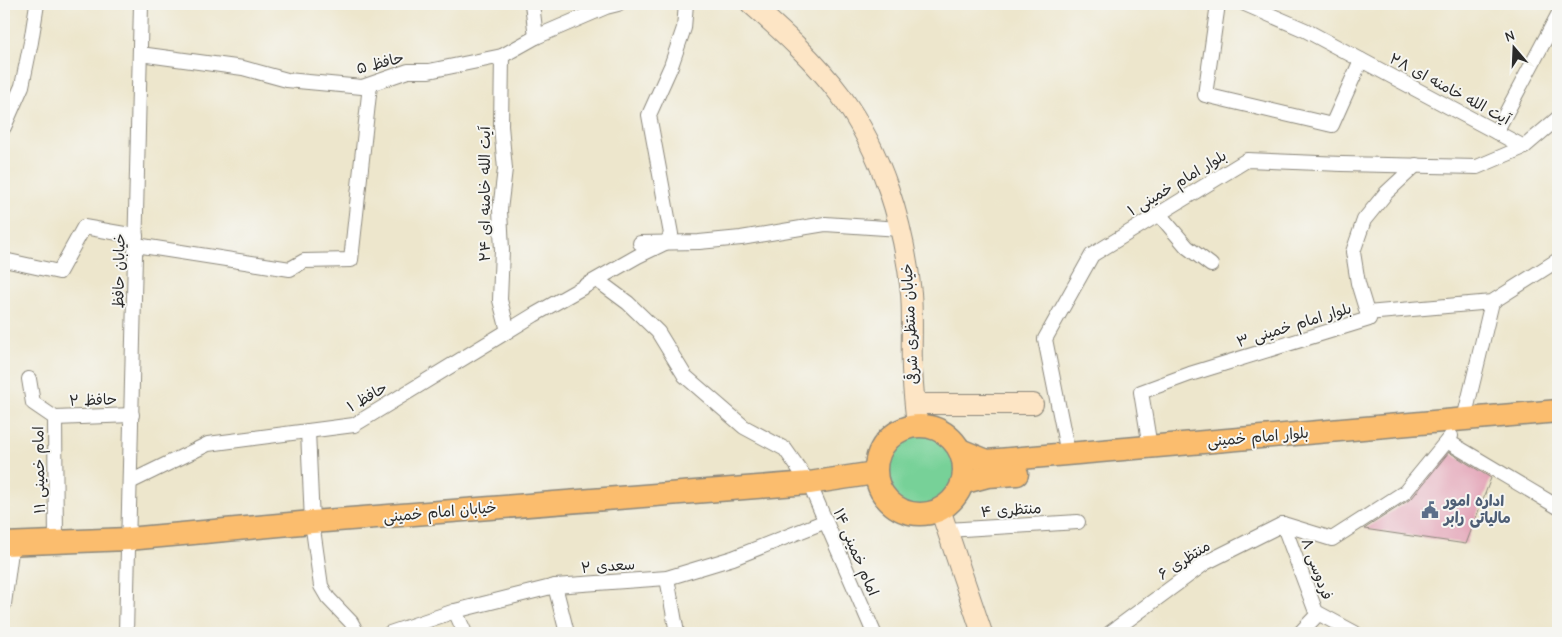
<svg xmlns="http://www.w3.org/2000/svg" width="1562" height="637" viewBox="0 0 1562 637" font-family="'Comic Neue','Playpen Sans Arabic',sans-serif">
	<rect width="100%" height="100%" fill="#f6f6f2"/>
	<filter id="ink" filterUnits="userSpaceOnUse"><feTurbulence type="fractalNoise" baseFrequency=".02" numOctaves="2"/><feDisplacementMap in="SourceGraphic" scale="10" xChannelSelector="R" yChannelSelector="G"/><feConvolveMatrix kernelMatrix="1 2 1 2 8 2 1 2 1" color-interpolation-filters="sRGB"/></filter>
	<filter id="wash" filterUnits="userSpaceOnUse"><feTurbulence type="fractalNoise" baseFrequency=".0096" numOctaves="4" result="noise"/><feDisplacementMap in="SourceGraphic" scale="20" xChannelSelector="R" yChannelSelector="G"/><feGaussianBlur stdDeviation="1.12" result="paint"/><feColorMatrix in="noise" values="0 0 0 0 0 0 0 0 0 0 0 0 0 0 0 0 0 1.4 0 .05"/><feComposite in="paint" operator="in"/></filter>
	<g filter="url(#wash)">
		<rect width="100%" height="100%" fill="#ede6cc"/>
		<circle fill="#77d198" stroke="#517e62" cx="920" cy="470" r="37"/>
		<g id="blocks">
			<polygon fill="#e3a2b6" points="1449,452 1491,478 1466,544 1364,529 1412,498"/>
		</g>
	</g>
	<g filter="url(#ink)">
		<use href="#blocks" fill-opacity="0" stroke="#8c887c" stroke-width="1"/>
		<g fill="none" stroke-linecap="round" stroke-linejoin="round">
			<g stroke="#8c887c" stroke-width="16">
				<g id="street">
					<polyline points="532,4 536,37"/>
					<polyline points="1218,4 1205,95 1332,125 1361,60"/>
					<polyline points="1245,4 1305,30 1524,147"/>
					<polyline points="140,54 243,68 287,80 362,87 408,71 429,71 502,56 536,37 606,7 618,4"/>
					<polyline points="502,56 501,126 505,169 500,210 502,250 500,300 508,331"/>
					<polyline points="4,127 22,86 31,42 37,4"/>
					<polyline points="1496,132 1558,15"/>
					<polyline points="1159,214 1187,247 1211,265"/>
					<polyline points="640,243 699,242 741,238 825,224 900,229"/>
					<polyline points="136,245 290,269 304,261 351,260 370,85"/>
					<polyline points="4,260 59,272 84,227 136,236"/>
					<polyline points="597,280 628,303 658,332 685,376 744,427 785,449 809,483 874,633"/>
					<polyline points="1367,313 1492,302"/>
					<polyline points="29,379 33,403 55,418 56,542"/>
					<polyline points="55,418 132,415"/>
					<polyline points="1464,419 1492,302 1558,260"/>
					<polyline points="308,431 312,522 321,586 328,598 351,622 357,633"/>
					<polyline points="1447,441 1558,507"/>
					<polyline points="1150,447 1141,392 1190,374 1369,319 1358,283 1353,252 1364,220 1386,193 1416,165"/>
					<polyline points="1068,454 1045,339 1092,255 1247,160 1342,164 1477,167 1524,147 1558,118"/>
					<polyline points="130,482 208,444 354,425 534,315 638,256 667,242 671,234 649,115 671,66 684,28 686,4"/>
					<polyline points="1283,524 1332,539 1405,492 1451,436"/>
					<polyline points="1283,524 1316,612 1355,633"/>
					<polyline points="947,530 1078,522"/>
					<polyline points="667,578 677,633"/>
					<polyline points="555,586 567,633"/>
					<polyline points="4,604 12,544"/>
					<polyline points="455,611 465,633"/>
					<polyline points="126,633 141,4"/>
					<polyline points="390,633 455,611 555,586 667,578 733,558 826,521"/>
					<polyline points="1110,633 1205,563 1283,524"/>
					<polyline points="1300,633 1318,614"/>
				</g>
			</g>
			<g stroke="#8c887c" stroke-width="22">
				<g id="secondary">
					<path d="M751,4c32,28 64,57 90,92 41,56 63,128 70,197 2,25 0,51 1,76 1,19 3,38 5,56"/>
					<polyline points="915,404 1033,404"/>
					<polyline points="940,509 982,633"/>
				</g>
			</g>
			<g stroke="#8c887c" stroke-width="25">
				<g id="primary">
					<circle cx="920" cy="470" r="44"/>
					<polyline points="960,450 987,461 1558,411"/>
					<polyline points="962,483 988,476 1017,474"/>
					<polyline points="4,544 128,539 312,522 809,483 875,473"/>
				</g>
			</g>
			<use href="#street" stroke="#fff" stroke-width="14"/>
			<use href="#secondary" stroke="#fde5c5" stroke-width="20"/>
			<use href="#primary" stroke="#fbbd6e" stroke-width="22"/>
		</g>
	</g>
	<defs>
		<g id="civic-bare" transform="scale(1.35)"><path d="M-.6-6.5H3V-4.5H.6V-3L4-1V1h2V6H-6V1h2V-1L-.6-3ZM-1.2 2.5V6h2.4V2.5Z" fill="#5c6f8a" stroke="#f6f6f2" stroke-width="2.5" paint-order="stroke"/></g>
	</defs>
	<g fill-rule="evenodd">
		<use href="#civic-bare" x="1430" y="510"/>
	</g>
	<g text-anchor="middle" stroke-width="4" stroke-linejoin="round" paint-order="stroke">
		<g font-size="15" fill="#2b2b2b" stroke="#f6f6f2">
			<text transform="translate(380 63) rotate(-14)" y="5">حافظ ۵</text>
			<text transform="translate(1450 89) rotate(28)" y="5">آیت الله خامنه ای ۲۸</text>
			<text transform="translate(1177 183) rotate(-31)" y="5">بلوار امام خمینی ۱</text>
			<text transform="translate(485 194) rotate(-90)" y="5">آیت الله خامنه ای ۲۴</text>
			<text transform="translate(119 271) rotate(-89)" y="5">خیابان حافظ</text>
			<text transform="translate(910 324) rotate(-93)" y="5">خیابان منتظری شرقی</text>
			<text transform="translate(1294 325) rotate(-17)" y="5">بلوار امام خمینی ۳</text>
			<text transform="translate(367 397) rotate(-30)" y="5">حافظ ۱</text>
			<text transform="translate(93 400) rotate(-2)" y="5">حافظ ۲</text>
			<text transform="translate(1258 437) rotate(-5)" y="5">بلوار امام خمینی</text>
			<text transform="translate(39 470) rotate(-91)" y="5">امام خمینی ۱۱</text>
			<text transform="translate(1011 510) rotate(-4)" y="5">منتظری ۴</text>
			<text transform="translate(440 512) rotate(-5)" y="5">خیابان امام خمینی</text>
			<text transform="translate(856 552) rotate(67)" y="5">امام خمینی ۱۴</text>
			<text transform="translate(1184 560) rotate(-33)" y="5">منتظری ۶</text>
			<text transform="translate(608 566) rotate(-4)" y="5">سعدی ۲</text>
			<text transform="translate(1317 569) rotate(70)" y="5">فردوسی ۸</text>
		</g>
		<g font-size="15" font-weight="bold" fill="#4e5e75" stroke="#f6f6f2" text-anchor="start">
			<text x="1444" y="506">اداره امور<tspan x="1444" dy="17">مالیاتی رابر</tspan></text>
		</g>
	</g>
	<rect width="1562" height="637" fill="none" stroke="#f6f6f2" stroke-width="20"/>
	<g transform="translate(1514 48) rotate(341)" stroke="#f6f6f2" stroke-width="4" paint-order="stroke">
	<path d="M0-4L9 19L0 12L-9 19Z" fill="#2b2b2b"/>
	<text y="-8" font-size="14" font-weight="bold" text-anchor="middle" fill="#2b2b2b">N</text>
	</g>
</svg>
